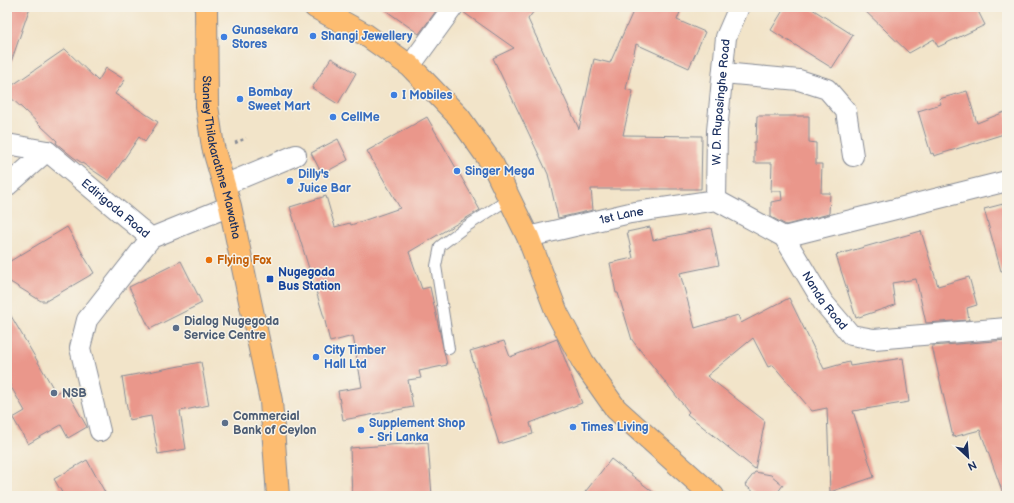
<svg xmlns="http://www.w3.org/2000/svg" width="1014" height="503" viewBox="0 0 1014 503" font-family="'Balsamiq Sans',sans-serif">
	<rect width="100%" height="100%" fill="#f7f3e8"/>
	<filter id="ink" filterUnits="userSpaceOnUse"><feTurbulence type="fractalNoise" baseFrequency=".025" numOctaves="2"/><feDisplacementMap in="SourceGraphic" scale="8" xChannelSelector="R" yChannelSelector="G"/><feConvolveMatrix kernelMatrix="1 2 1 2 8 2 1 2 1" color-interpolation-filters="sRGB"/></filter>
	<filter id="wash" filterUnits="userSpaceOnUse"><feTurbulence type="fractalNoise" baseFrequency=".012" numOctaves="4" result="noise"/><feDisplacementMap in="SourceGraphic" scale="16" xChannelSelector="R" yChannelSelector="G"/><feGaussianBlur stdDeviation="0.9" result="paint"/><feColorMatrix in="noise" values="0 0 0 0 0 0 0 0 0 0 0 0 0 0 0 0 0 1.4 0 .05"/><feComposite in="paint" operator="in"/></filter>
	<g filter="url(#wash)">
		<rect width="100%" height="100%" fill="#f2e4c9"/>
		<g id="blocks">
			<g fill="#ea978b">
				<polygon points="7,7 30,7 10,65 7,65"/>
				<polygon points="381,7 439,7 419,34"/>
				<polygon points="464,7 537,7 528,19 579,129 594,59 610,63 635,7 682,7 677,20 705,32 689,68 636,44 626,89 633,91 623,135 702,136 701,189 591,189 593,210 558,218 548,174 493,58 514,48 463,12"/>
				<polygon points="785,7 809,7 853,35 832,68 771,30"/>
				<polygon points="861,7 976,7 985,25 938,47 934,39 909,53"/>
				<polygon points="65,49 98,81 106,68 125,80 115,94 158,122 145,142 139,137 109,181 73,157 56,143 57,141 7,94 7,89"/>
				<polygon points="331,58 356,73 338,104 312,88"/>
				<polygon points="967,91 977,123 1007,111 1007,133 934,156 933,153 931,154 918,111 941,104 939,99"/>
				<polygon points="757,116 809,116 809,142 816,143 816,164 822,164 821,193 830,193 829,214 786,225 771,217 771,202 782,200 781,191 771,191 772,163 754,163 754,142 756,142"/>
				<polygon points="427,117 480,210 409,252 422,289 430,287 447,365 419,371 421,378 408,380 413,407 343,420 338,391 362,387 353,336 330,342 324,317 290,207 326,196 335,227 350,223 351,225 400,208 367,151"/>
				<polygon points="338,139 348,160 322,174 311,153"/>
				<polygon points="1007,203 1007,270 1001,271 984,209"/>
				<polygon points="67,227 94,273 46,301 41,301 7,280 7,263"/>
				<polygon points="650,227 653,240 711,228 719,265 680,273 695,328 738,315 741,323 789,298 824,369 849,362 850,366 903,358 909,402 853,411 874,477 830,492 827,408 812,411 773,365 768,367 753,338 707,376 765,421 755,469 687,414 689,412 632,340 618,293 616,293 610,263 633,258 627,232"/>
				<polygon points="921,231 938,286 969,277 977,305 967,308 969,320 926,323 916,279 892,283 895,305 856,318 836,255"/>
				<polygon points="181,261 202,303 150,329 129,287"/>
				<polygon points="7,309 56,393 65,388 87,427 68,438 61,425 28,444 13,418 25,411 7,380"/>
				<polygon points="557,339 582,403 530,423 533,434 499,444 470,351 504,341 510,357"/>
				<polygon points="1007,340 1007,496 1004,496 980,430 953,437 932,346"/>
				<polygon points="201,362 209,405 180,411 186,449 158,454 151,416 129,420 122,377"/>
				<polygon points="428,442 432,496 352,496 350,448"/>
				<polygon points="611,459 658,496 582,496"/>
				<polygon points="87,460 107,496 64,496 54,479"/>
				<polygon points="755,472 771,475 783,485 775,496 759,496 745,485"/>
			</g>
		</g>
	</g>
	<g filter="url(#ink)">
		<use href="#blocks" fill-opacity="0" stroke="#868a94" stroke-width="1"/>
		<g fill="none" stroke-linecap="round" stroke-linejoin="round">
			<g stroke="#868a94" stroke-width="12">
				<polyline id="lane" points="449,349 436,266 440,246 464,228 509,199"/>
			</g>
			<g stroke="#868a94" stroke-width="22">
				<g id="street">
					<polyline points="410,66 453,7"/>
					<polyline points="723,73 799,80 827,89 846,111 853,156"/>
					<path id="s1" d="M7,144l40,7 104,87 79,-32"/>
					<polyline points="224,185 296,155"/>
					<polyline points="7,186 47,151"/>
					<path id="s2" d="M716,200l68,37 39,65 28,33 23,4 133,-11"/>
					<path id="s3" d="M716,200l1,-69 9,-94 13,-30"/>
					<path id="s4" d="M528,237l102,-24 86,-13"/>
					<polyline points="784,237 1007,181"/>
					<polyline points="100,431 80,348 87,320 151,238"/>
				</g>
			</g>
			<g stroke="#868a94" stroke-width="24">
				<g id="primary">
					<path id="s5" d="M206,7l1,99 6,41 17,59 41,195 7,95"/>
					<polyline points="315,7 366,35 410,66 459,117 493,165 528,237 557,313 583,362 616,409 713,496"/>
				</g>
			</g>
			<polyline stroke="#868a94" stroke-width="2.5" stroke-dasharray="3 3" stroke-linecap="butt" points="235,143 246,138"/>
			<use href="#lane" stroke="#fff" stroke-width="10"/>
			<use href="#street" stroke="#fff" stroke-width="20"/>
			<use href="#primary" stroke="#fdbc70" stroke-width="22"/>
		</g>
	</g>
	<g fill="#3f7fe0" stroke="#f7f3e8" stroke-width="1.5">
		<circle cx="313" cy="36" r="4"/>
		<circle cx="224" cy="37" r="4"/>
		<circle cx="394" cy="95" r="4"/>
		<circle cx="240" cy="99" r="4"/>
		<circle cx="333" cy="117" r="4"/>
		<circle cx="457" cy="171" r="4"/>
		<circle cx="290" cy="181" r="4"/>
		<circle cx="316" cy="357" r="4"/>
		<circle cx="573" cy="427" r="4"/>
		<circle cx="361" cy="430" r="4"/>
	</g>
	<circle fill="#e8710a" stroke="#f7f3e8" stroke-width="1.5" cx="209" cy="260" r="4"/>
	<rect fill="#1a4fb4" stroke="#f7f3e8" stroke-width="1.5" x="266" y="275" width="8" height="8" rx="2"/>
	<g fill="#5c6f8a" stroke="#f7f3e8" stroke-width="1.5">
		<circle cx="176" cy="328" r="4"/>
		<circle cx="54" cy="393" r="4"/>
		<circle cx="225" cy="423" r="4"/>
	</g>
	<g text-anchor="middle" stroke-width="3" stroke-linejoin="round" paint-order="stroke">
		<g font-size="12" font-weight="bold" fill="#366cbe" stroke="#f7f3e8" text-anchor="start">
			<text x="232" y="34">Gunasekara<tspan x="232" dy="14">Stores</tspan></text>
			<text x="321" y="40">Shangi Jewellery</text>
			<text x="248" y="96">Bombay<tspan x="248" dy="14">Sweet Mart</tspan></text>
			<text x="402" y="99">I Mobiles</text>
			<text x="341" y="121">CellMe</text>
			<text x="465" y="175">Singer Mega</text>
			<text x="298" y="178">Dilly's<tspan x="298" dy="14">Juice Bar</tspan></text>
			<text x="324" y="354">City Timber<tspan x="324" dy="14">Hall Ltd</tspan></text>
			<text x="369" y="427">Supplement Shop<tspan x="369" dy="14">- Sri Lanka</tspan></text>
			<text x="581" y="431">Times Living</text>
		</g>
		<g font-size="12" fill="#1b2f5e" stroke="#f7f3e8">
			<text dy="4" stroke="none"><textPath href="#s3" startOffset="98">W. D. Rupasinghe Road</textPath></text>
			<text dy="4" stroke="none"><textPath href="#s5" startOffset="152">Stanley Thilakarathne Mawatha</textPath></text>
			<text dy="4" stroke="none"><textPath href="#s1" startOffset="130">Edirigoda Road</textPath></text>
			<text dy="4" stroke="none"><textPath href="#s4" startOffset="96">1st Lane</textPath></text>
			<text dy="4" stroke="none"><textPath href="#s2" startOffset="153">Nanda Road</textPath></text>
		</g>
		<g font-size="12" font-weight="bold" fill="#c56008" stroke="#f7f3e8" text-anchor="start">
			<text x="217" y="264">Flying Fox</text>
		</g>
		<g font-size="12" font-weight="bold" fill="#164399" stroke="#f7f3e8" text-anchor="start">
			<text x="278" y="276">Nugegoda<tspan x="278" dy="14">Bus Station</tspan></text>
		</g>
		<g font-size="12" font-weight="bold" fill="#4e5e75" stroke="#f7f3e8" text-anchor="start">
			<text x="184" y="325">Dialog Nugegoda<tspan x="184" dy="14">Service Centre</tspan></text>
			<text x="62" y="397">NSB</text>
			<text x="233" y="420">Commercial<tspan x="233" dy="14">Bank of Ceylon</tspan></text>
		</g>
	</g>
	<rect width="1014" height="503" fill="none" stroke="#f7f3e8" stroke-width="24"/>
	<g transform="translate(968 457) rotate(154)" stroke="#f7f3e8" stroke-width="3" paint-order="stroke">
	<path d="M0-3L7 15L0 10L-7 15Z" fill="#1b2f5e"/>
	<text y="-6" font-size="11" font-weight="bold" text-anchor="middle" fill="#1b2f5e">N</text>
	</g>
</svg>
